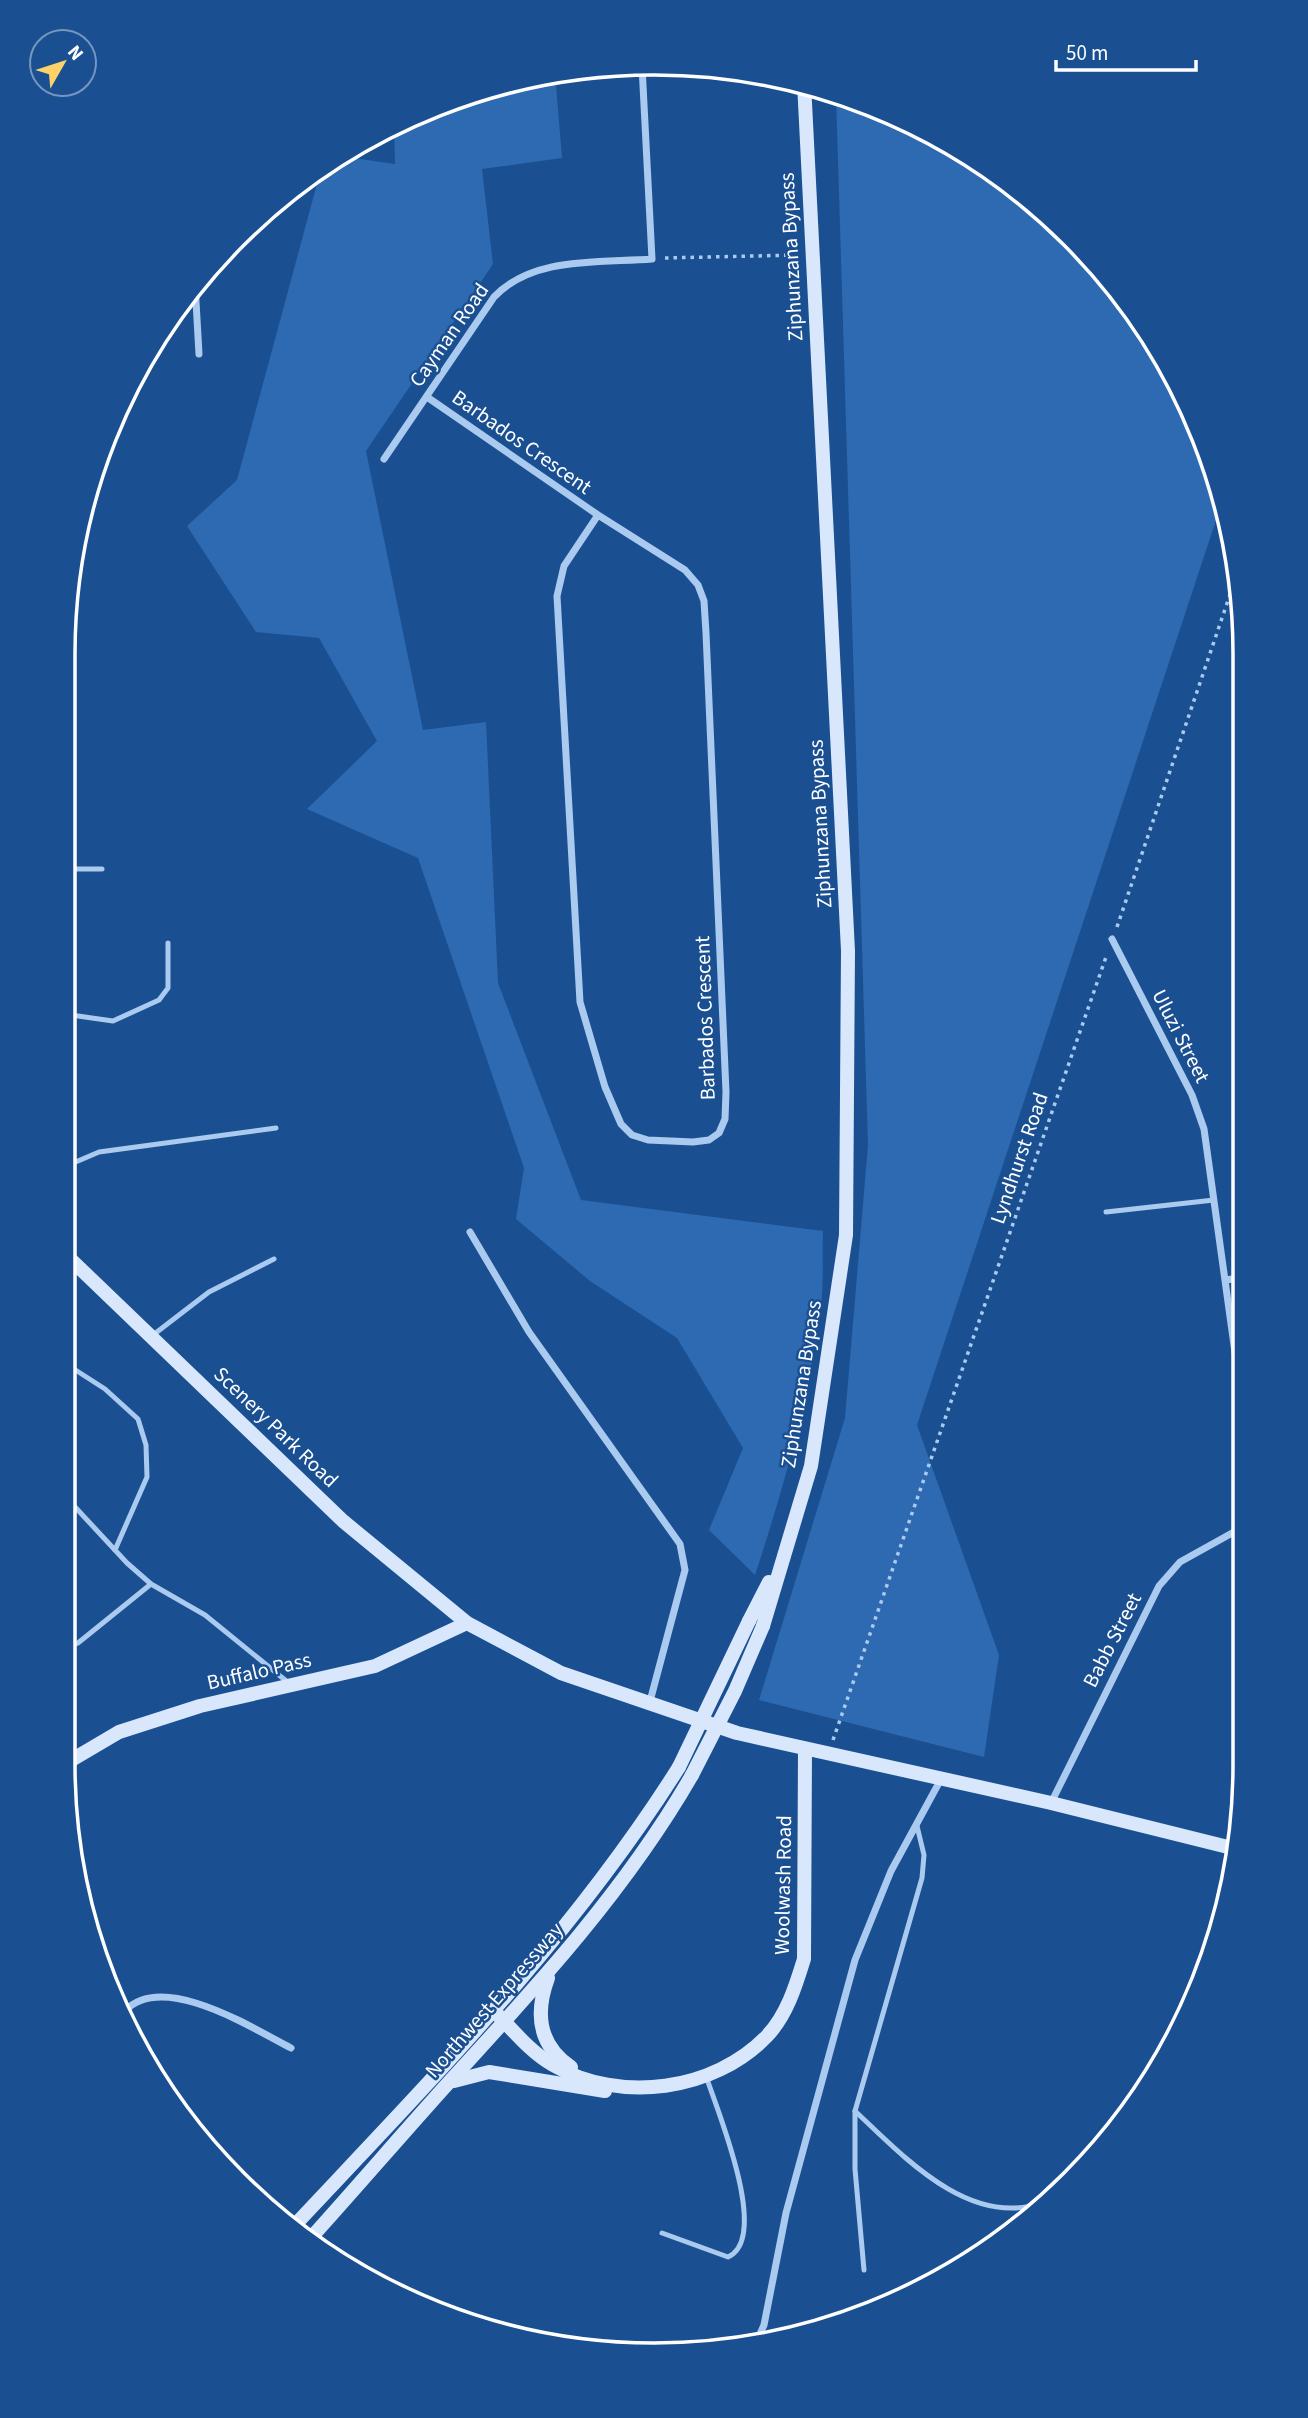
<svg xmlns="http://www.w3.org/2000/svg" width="1308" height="2418" viewBox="0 0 1308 2418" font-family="'Source Sans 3',sans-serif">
	<rect width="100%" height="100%" fill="#1a5092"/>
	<g fill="#2d6ab1">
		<path d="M555,73l7,85 -80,11 11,95 -127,187 57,279 63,-8 12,261 83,217 242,31c-1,25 1,51 -2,75 -12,92 -37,181 -66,269l-46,-45 34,-82 -66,-110 -87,-57 -74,-62 8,-51 -106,-310 -111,-49 70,-68 -58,-103 -63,-6 -69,-106 50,-46 84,-311 18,-13 56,8 -1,-38 70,-32z"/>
		<polygon points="836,94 916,124 1043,209 1123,295 1200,428 1221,505 917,1425 999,1655 984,1757 759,1700 845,1418 868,1145"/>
	</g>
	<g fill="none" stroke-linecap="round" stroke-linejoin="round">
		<g stroke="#aacaef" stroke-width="3.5" stroke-dasharray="3.5 5" stroke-linecap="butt">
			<polyline points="665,258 797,255"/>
			<polyline points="1117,927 1238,571"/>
			<polyline points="833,1740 1106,957"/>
		</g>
		<g stroke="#aacaef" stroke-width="5">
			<polyline points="64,869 102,869"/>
			<polyline points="64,1014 113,1021 159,1000 168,988 168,943"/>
			<polyline points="64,1167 99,1152 276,1128"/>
			<polyline points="1106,1212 1214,1200"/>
			<polyline points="153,1335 209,1292 274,1259"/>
			<polyline points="63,1362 105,1389 138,1419 146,1445 147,1477 115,1550"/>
			<polyline points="63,1494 127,1563 151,1584 205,1615 290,1684"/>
			<polyline points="63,1649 78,1643 151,1584"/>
			<path d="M855,2111c49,46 114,117 187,92"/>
			<path d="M662,2233l66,24c43,-19 -11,-147 -22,-181"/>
			<polyline points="864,2270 855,2169 855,2111 922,1878 924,1855 917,1826"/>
		</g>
		<g stroke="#aacaef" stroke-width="7">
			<polyline points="195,284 199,354"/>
			<polyline points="427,397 598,515 685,570 698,585 704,601 706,633 726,1092 725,1119 719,1133 709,1140 693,1142 648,1140 632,1135 621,1124 605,1087 580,1002 557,596 564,566 598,515"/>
			<path d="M384,459l110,-162c39,-41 105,-34 158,-38l-10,-193"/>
			<polyline points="1112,939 1192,1095 1204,1129 1242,1403"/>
			<polyline points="470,1232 529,1332 680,1544 685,1570 649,1705"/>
			<polyline points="1227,1280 1242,1277"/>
			<polyline points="1051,1803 1159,1586 1180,1562 1243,1527"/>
			<path d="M125,2011c38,-40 127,17 166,37"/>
			<polyline points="756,2343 764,2325 786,2213 855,1960 891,1871 941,1779"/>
		</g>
		<g stroke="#d8e7fb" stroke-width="14">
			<polyline points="64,1253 343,1521 467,1623 561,1673 737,1733 1051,1803 1236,1849"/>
			<polyline points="749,1621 769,1582"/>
			<polyline points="763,1626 811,1466 846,1235 848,951 804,83"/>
			<polyline points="63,1765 119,1732 200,1706 375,1666 467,1623"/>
			<path d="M548,1978c-13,35 -10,67 23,89"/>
			<path d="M494,2011c19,19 36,41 59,54 67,39 161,26 214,-29 20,-21 29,-51 37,-77l1,-210"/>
			<polyline points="454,2081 489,2072 605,2091"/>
			<path d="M294,2226c137,-146 278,-289 385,-459"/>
			<path d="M309,2240c48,-53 94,-107 142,-160 88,-96 176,-192 241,-305"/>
		</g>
		<g stroke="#d8e7fb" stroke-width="14">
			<polyline points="679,1767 749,1621"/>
			<polyline points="692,1775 735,1691 763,1626"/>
		</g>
	</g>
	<g text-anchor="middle" stroke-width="5" stroke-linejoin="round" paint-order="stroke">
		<g font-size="21" fill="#fff" stroke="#1a5092">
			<text transform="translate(791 257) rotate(-93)" y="7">Ziphunzana Bypass</text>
			<text transform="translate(449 335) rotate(-55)" y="7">Cayman Road</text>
			<text transform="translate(522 442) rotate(35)" y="7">Barbados Crescent</text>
			<text transform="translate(820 824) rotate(-93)" y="7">Ziphunzana Bypass</text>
			<text transform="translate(705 1018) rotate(-92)" y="7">Barbados Crescent</text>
			<text transform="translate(1181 1036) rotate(63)" y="7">Uluzi Street</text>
			<text transform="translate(1019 1158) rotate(-71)" y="7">Lyndhurst Road</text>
			<text transform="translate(801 1384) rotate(-81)" y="7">Ziphunzana Bypass</text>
			<text transform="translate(276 1427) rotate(44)" y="7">Scenery Park Road</text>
			<text transform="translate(1112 1640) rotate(-63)" y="7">Babb Street</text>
			<text transform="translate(259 1671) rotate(-13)" y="7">Buffalo Pass</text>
			<text transform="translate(783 1885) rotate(-89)" y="7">Woolwash Road</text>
			<text transform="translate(494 2000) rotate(-49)" y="7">Northwest Expressway</text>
		</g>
	</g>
	<path d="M0 0H1308V2418H0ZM654 75H654A579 579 0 0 1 1233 654V1764A579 579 0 0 1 654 2343H654A579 579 0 0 1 75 1764V654A579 579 0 0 1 654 75Z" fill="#1a5092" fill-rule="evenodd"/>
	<path fill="none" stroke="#fff" stroke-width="3.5" d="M654 75H654A579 579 0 0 1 1233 654V1764A579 579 0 0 1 654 2343H654A579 579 0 0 1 75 1764V654A579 579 0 0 1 654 75Z"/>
	<g transform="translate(63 63) rotate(51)"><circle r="33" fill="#1a5092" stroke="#7696be" stroke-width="2"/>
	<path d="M0-5L12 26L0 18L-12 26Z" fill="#ffd269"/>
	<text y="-10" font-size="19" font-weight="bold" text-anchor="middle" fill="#ffffff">N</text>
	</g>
	<path d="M1056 60v10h140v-10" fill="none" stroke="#ffffff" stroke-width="3.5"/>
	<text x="1066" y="60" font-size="21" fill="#ffffff" stroke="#1a5092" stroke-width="5" paint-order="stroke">50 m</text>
</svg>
